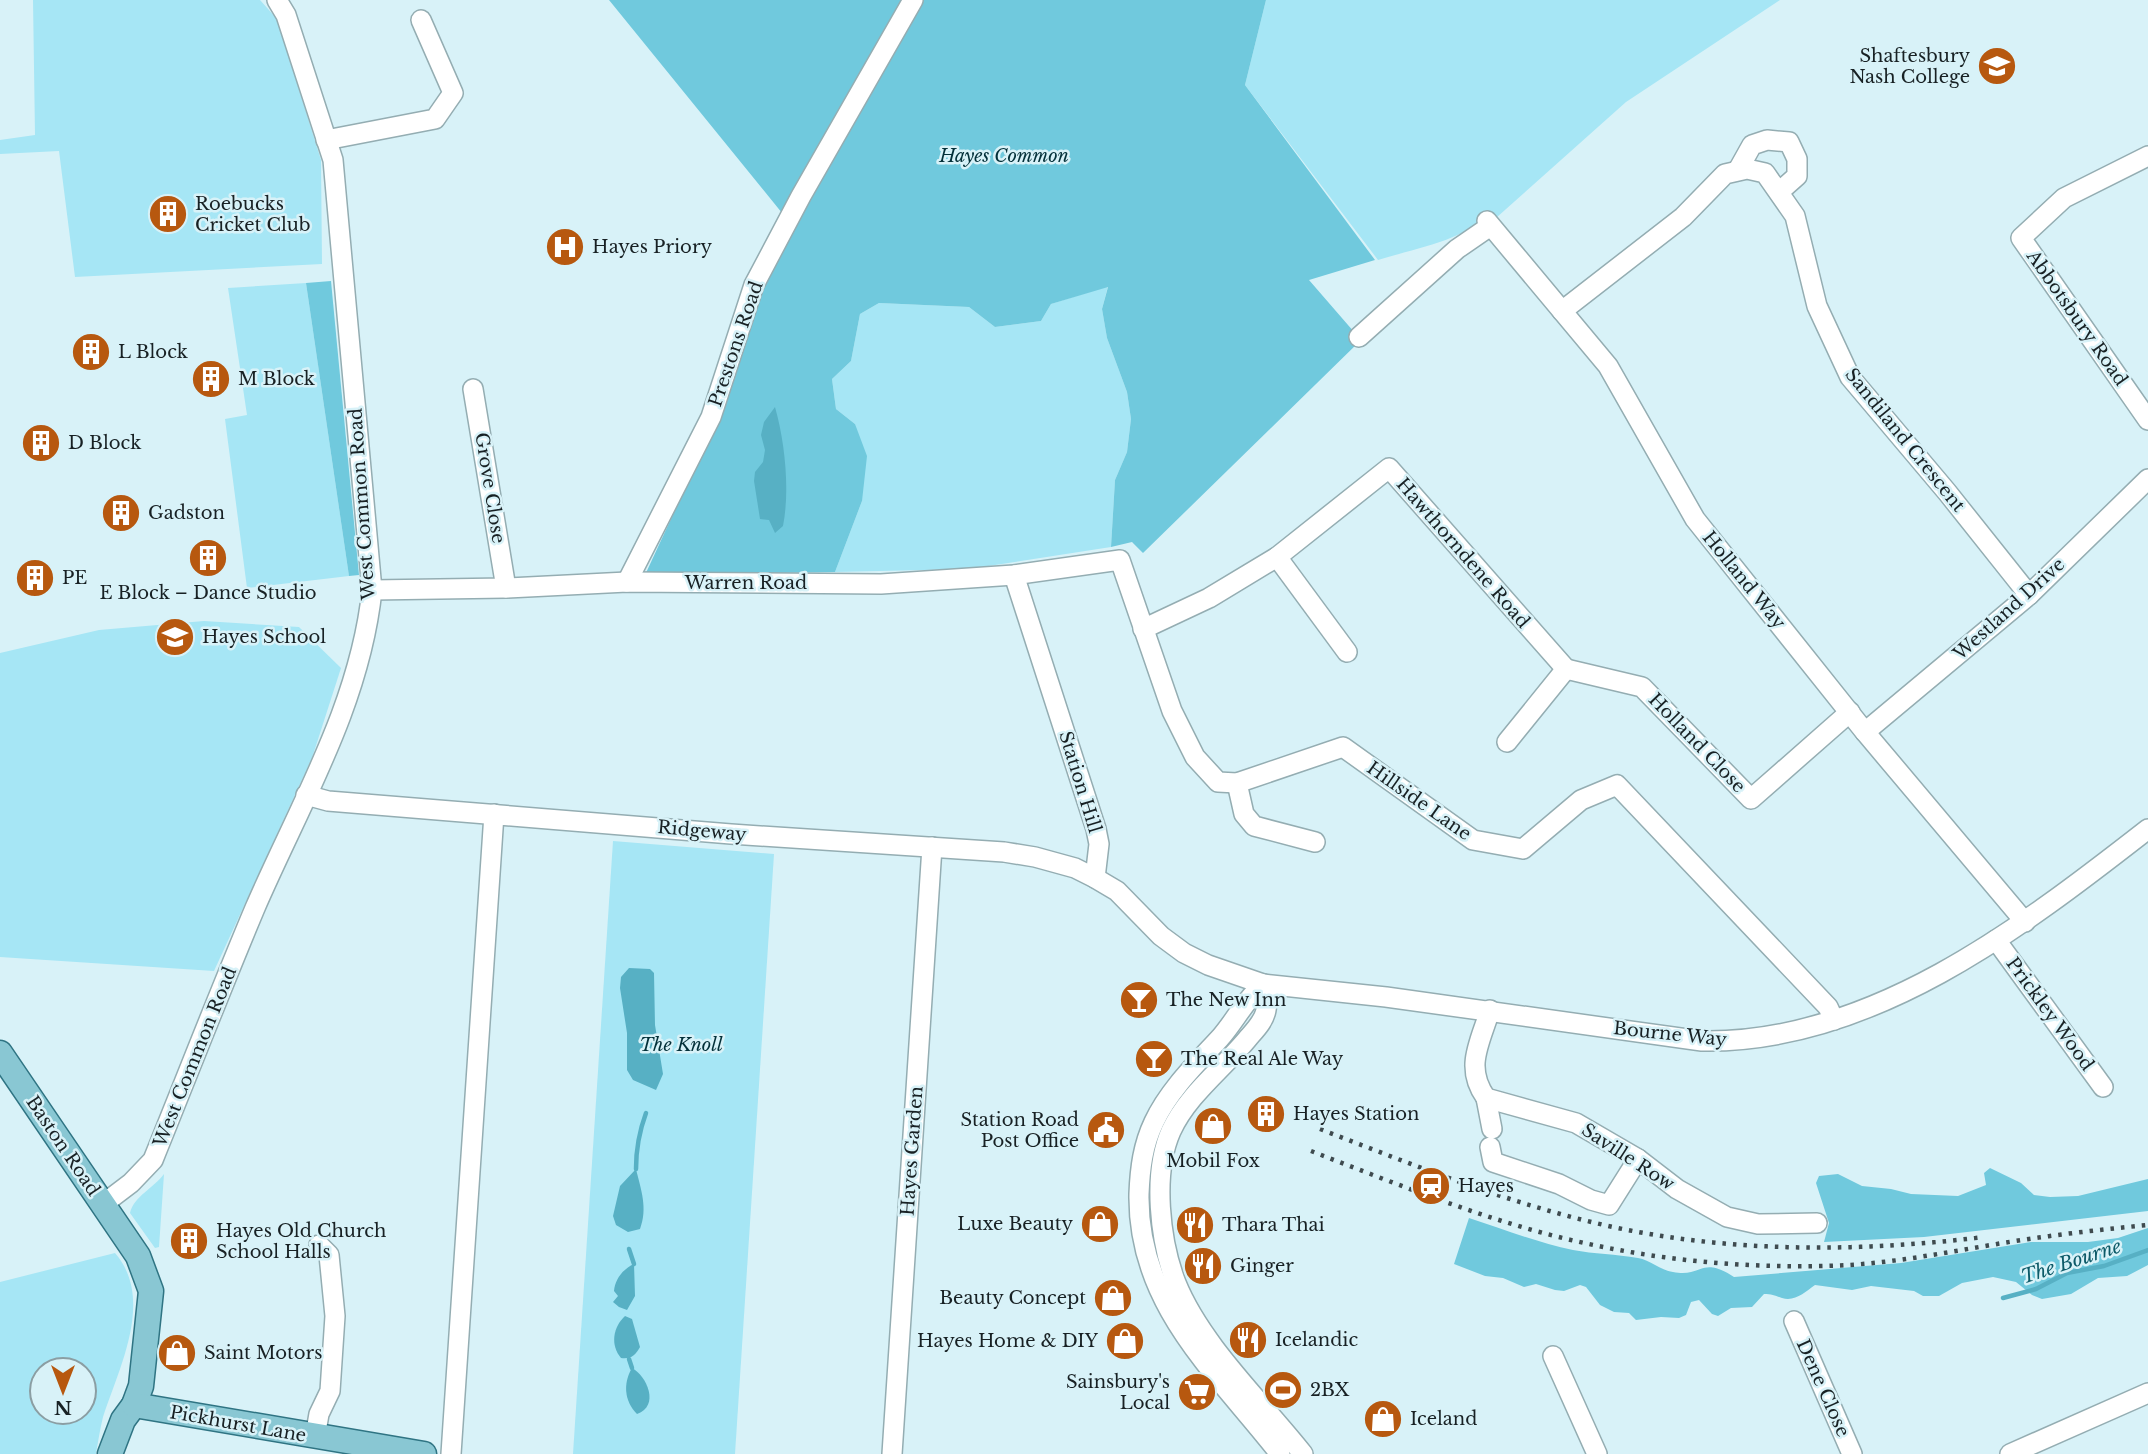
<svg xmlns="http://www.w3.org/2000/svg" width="2148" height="1454" viewBox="0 0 2148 1454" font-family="'Libre Baskerville',serif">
	<rect width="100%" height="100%" fill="#d8f2f8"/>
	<g fill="#a6e6f5" fill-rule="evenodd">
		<polygon points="33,0 260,0 277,19 321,160 322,264 75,277 59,151 0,154 0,140 35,135"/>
		<path d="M1266,0h514l-154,102 -130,116 -4,-6c-28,29 -76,36 -114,48l-133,-175z"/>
		<polygon points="306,283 349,576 247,588 225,419 247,415 228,288"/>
		<polygon points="1108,286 1102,309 1107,338 1127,392 1131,419 1127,452 1115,480 1111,547 969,569 835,572 862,501 855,424 836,409 832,379 851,361 860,314 879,303 969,307 995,327 1041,321 1051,304"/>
		<polygon points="204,621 299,627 341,668 312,758 214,971 0,957 0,653 99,630"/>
		<polygon points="613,841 774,854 735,1454 573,1454"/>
		<path d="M164,1174l-5,73 -4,1 -25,-35c4,-17 24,-25 34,-39z"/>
		<path d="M115,1253c40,46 4,115 -12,164 -3,12 -5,25 -7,37h-96v-172zM42,1370h42v42h-42z"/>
	</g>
	<g fill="#70c9dd">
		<polygon points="609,0 1266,0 1245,85 1375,260 1309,280 1361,340 1143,553 1132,542 1111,547 1115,480 1127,452 1131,419 1127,392 1107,338 1102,309 1108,287 1051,304 1041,321 995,327 969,307 879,303 860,314 851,361 832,379 836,409 855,424 867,456 862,501 835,572 645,575 707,441 759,291 795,229"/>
		<polygon points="331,281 359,575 349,576 306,283"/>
		<polygon points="1990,1168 2021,1183 2034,1195 2050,1197 2078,1196 2148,1179 2148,1211 1924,1237 1824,1242 1829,1223 1816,1183 1819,1176 1838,1174 1862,1186 1891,1189 1911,1194 1958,1196 1986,1185 1984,1173"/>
		<path d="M1469,1218c34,11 69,25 104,32 21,4 43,4 65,8 12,2 22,12 35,14 30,6 27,-17 61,5l167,-14 130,-21h57l30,-4 30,-10v37l-21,11 -29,2 -27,16 -29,5 -10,-4 -16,-13 -23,-5 -31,6 -23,13h-16l-9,-5 -43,-5 -19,4 -37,-5c-10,7 -20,17 -33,13 -6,-2 -10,-4 -18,-4l-12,13 -21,1 -13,8 -6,-2 -13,-14 -8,2 -5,13 -7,3 -18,-1 -25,3 -7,-7 -15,-1 -14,-7 -14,-18 -6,-2 -16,6 -9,-1 -19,-6 -12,3 -21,-9 -18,-2 -31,-12z"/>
	</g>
	<g fill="#57b0c4">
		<path d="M775,407c10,35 15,84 8,119l-8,7 -6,-13 -9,-1 -6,-38 1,-9 8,-10 2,-12 -4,-15 3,-13z"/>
		<polygon points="629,968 650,969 654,973 655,1025 663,1074 656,1090 633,1080 627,1070 627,1033 620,988 621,977"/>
		<path d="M636,1169c5,21 12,39 4,60l-12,3 -12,-7 -3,-9 7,-30z"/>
		<path d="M634,1264l1,32 -8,14 -8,-3 -6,-5 5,-6 -4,-5c1,-12 9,-22 20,-27z"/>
		<path d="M625,1316l7,3 8,28c-5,9 -9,12 -19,11 -11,-13 -8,-31 4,-42z"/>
		<path d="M632,1368c15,8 28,38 5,46 -13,-13 -14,-31 -5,-46z"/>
	</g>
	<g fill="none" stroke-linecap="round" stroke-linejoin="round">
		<g stroke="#57b0c4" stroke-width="4.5">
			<path d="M636,1169c0,-21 3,-37 10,-56"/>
			<polyline points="629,1249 634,1264"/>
			<polyline points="2003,1298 2036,1289 2067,1273 2104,1266 2148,1250"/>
			<polyline points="629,1359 632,1368"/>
		</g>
		<g stroke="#94adb2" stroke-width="22">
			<g id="minor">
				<polyline points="326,140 435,119 453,93 421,20"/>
				<polyline points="2148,156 2064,198 2021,238 2148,420"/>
				<polyline points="1738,170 1752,145 1767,140 1789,142 1797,159 1797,176 1779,192"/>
				<polyline points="1487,221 1608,366 1695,519 1865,732 2025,922"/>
				<polyline points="1562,311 1683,217 1725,174 1747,169 1765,173 1795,216 1817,306 1850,377 1947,492 2029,595"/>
				<polyline points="1359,337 1457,249 1489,227"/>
				<polyline points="473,389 506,588"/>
				<polyline points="1277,557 1347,652"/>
				<polyline points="1014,575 1096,829 1099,844 1095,878"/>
				<polyline points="627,582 711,417 754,285 801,196 913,0"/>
				<polyline points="372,590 506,588 627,582 881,584 1014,575 1120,560 1172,711 1195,757 1218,782 1237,783 1343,747 1473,840 1523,849 1581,800 1617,785 1828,1007 1834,1020"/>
				<polyline points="1143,629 1209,598 1277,557 1389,468 1566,669"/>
				<polyline points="1566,669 1642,687 1751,799 1850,712"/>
				<polyline points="1865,732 2029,595 2148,479"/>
				<polyline points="1507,742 1566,669"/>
				<polyline points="1237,783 1244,814 1254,826 1315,842"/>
				<path d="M306,795l22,6 403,33 273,18 31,5 40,11 20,10 22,13 44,45 23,17 24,12 55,19 123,13 316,44c168,3 319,-113 446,-212"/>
				<polyline points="1996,940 2103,1087"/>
				<path d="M1263,984c-18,16 -28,37 -43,54 -24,26 -51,52 -66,84 -11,23 -14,46 -15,72 -2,111 78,179 141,260"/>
				<path d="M1263,984c3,9 5,17 3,26 -2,11 -10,19 -17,27 -25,31 -61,57 -78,94 -19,43 -11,110 5,152 25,62 86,119 127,171"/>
				<path d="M1490,1010c-10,33 -26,57 -4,88l90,25 62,36 39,30 50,28 31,7 59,-1"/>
				<polyline points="1486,1098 1492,1129"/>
				<polyline points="1490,1147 1493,1162 1559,1184 1591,1200 1609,1205 1638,1159"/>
				<path d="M102,1205l29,-22 22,-23c34,-84 67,-169 102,-252 45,-104 105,-203 117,-318l-39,-430 -47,-145 -9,-15"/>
				<polyline points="1794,1321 1852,1454"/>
				<polyline points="1553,1356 1597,1454"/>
				<polyline points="315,1437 319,1414 330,1391 335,1316 329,1255 319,1245"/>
				<polyline points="451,1454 494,814"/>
				<polyline points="892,1454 932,847"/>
				<polyline points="2010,1454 2148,1393"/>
			</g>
		</g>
		<g stroke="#2f7483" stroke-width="27">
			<g id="major">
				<polyline points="0,1053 138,1256 151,1291 141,1386 134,1405 123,1420 110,1454"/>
				<polyline points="134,1405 424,1454"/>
			</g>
		</g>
		<use href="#minor" stroke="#fff" stroke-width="19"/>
		<use href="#major" stroke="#89c7d3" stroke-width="24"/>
		<g stroke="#3f4b4f" stroke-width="4.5" stroke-dasharray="3.5 7" stroke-linecap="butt">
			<path d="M1320,1129c96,37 192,76 293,98 122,26 248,25 371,10"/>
			<path d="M1311,1151c62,24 125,49 188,69 112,36 233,51 350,45 48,-3 94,-12 142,-20 52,-9 105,-15 157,-20"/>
		</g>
	</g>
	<defs>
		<g id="university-disc" transform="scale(2.0125)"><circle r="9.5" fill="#b7580f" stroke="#d8f2f8"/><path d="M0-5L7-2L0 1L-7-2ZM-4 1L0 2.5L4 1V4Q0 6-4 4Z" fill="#fff"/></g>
		<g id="building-disc" transform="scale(2.0125)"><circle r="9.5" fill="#b7580f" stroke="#d8f2f8"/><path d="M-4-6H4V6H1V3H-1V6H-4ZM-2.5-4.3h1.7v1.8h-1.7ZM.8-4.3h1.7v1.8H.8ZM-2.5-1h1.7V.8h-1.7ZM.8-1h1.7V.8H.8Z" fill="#fff"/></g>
		<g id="hospital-disc" transform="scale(2.0125)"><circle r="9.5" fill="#b7580f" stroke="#d8f2f8"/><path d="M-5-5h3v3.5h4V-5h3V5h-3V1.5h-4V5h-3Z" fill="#fff"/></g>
		<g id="school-disc" transform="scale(2.0125)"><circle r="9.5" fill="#b7580f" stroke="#d8f2f8"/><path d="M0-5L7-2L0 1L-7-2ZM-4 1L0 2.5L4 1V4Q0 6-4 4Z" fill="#fff"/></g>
		<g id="bar-disc" transform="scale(2.0125)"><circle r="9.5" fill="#b7580f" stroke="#d8f2f8"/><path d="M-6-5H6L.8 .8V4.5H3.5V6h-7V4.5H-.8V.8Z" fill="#fff"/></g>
		<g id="shop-disc" transform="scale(2.0125)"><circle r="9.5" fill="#b7580f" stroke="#d8f2f8"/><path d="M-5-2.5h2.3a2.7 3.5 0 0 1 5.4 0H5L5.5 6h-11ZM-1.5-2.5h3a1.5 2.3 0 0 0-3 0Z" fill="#fff"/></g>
		<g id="civic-disc" transform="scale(2.0125)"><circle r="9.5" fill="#b7580f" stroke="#d8f2f8"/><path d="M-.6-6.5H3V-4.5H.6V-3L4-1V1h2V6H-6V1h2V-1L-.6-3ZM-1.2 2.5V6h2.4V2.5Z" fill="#fff"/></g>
		<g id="station-disc" transform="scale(2.0125)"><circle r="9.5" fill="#b7580f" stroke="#d8f2f8"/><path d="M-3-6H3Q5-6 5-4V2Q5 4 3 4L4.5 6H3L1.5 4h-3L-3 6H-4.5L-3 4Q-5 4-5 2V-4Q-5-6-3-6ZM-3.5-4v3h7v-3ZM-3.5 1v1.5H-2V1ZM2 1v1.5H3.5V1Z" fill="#fff"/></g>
		<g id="restaurant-disc" transform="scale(2.0125)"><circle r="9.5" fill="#b7580f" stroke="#d8f2f8"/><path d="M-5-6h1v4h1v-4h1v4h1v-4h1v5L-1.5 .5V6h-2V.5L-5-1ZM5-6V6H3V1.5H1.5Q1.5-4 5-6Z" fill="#fff"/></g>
		<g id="stadium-disc" transform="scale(2.0125)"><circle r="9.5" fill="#b7580f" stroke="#d8f2f8"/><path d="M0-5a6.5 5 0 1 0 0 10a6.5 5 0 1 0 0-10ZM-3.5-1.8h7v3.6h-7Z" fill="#fff"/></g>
		<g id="supermarket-disc" transform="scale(2.0125)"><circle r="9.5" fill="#b7580f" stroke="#d8f2f8"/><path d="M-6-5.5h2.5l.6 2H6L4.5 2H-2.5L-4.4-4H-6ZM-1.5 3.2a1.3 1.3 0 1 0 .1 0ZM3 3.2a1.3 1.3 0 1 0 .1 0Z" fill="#fff"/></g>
	</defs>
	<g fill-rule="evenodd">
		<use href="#university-disc" x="1997" y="66"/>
		<use href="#building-disc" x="168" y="214"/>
		<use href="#hospital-disc" x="565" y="247"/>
		<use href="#building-disc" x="91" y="352"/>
		<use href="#building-disc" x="211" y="379"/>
		<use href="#building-disc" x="41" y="443"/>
		<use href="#building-disc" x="121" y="513"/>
		<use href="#building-disc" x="208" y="558"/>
		<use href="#building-disc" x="35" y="578"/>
		<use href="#school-disc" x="175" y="637"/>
		<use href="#bar-disc" x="1139" y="1000"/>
		<use href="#bar-disc" x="1154" y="1059"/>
		<use href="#building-disc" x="1266" y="1114"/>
		<use href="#shop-disc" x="1213" y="1126"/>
		<use href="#civic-disc" x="1106" y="1130"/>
		<use href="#station-disc" x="1431" y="1186"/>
		<use href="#shop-disc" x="1100" y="1224"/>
		<use href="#restaurant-disc" x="1195" y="1225"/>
		<use href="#building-disc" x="189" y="1241"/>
		<use href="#restaurant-disc" x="1203" y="1266"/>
		<use href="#shop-disc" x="1113" y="1298"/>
		<use href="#restaurant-disc" x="1248" y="1340"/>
		<use href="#shop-disc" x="1125" y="1341"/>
		<use href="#shop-disc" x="177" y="1353"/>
		<use href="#stadium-disc" x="1283" y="1390"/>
		<use href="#supermarket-disc" x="1197" y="1392"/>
		<use href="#shop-disc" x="1383" y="1419"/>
	</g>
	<g text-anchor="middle" stroke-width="5" stroke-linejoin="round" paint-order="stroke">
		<g font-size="18" fill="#182124" stroke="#d8f2f8" text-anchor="start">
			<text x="1970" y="62" text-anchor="end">Shaftesbury<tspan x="1970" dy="21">Nash College</tspan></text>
			<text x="195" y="210">Roebucks<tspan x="195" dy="21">Cricket Club</tspan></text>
			<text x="592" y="253">Hayes Priory</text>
			<text x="118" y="358">L Block</text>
			<text x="238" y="385">M Block</text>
			<text x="68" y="449">D Block</text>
			<text x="148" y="519">Gadston</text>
			<text x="62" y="584">PE</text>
			<text x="208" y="599" text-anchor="middle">E Block – Dance Studio</text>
			<text x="202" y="643">Hayes School</text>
			<text x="1166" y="1006">The New Inn</text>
			<text x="1181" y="1065">The Real Ale Way</text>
			<text x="1293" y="1120">Hayes Station</text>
			<text x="1079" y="1126" text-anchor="end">Station Road<tspan x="1079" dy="21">Post Office</tspan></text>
			<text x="1213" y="1167" text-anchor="middle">Mobil Fox</text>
			<text x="1458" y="1192">Hayes</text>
			<text x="1073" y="1230" text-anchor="end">Luxe Beauty</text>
			<text x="1222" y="1231">Thara Thai</text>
			<text x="216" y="1237">Hayes Old Church<tspan x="216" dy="21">School Halls</tspan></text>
			<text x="1230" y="1272">Ginger</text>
			<text x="1086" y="1304" text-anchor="end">Beauty Concept</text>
			<text x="1275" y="1346">Icelandic</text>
			<text x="1098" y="1347" text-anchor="end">Hayes Home &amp; DIY</text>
			<text x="204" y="1359">Saint Motors</text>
			<text x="1170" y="1388" text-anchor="end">Sainsbury's<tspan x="1170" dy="21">Local</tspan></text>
			<text x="1310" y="1396">2BX</text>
			<text x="1410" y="1425">Iceland</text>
		</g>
		<g font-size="18" font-style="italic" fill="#033039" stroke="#d8f2f8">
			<text x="1004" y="162">Hayes Common</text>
			<text x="681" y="1051">The Knoll</text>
		</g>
		<g font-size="18" fill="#182124" stroke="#d8f2f8">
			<text transform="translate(2077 318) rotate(55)" y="6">Abbotsbury Road</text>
			<text transform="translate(736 344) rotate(-71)" y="6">Prestons Road</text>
			<text transform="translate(1905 440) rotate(51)" y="6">Sandiland Crescent</text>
			<text transform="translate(490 488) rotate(81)" y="6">Grove Close</text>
			<text transform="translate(362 504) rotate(-94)" y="6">West Common Road</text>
			<text transform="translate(1463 553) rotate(49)" y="6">Hawthorndene Road</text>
			<text transform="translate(1744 580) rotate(51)" y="6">Holland Way</text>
			<text x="746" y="589">Warren Road</text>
			<text transform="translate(2009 609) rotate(-42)" y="6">Westland Drive</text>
			<text transform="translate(1697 743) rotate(46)" y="6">Holland Close</text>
			<text transform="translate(1080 782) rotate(73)" y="6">Station Hill</text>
			<text transform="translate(1419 801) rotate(35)" y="6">Hillside Lane</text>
			<text transform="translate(702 831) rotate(5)" y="6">Ridgeway</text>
			<text transform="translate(2050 1014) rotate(54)" y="6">Prickley Wood</text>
			<text transform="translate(1670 1034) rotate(6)" y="6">Bourne Way</text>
			<text transform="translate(195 1057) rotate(-68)" y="6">West Common Road</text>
			<text transform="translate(63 1146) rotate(56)" y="6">Baston Road</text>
			<text transform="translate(912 1151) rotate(-86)" y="6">Hayes Garden</text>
			<text transform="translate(1628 1157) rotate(33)" y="6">Saville Row</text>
			<text transform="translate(1823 1388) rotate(66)" y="6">Dene Close</text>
			<text transform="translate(238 1424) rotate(10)" y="6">Pickhurst Lane</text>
		</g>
		<g font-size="19" font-style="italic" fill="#0c5a68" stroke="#d8f2f8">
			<text transform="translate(2071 1261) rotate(-18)" y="7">The Bourne</text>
		</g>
	</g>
	<g transform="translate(63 1391) rotate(180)"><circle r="33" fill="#d8f2f8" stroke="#8b9ea3" stroke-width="2"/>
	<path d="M0-5L12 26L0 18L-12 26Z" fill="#b7580f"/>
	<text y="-10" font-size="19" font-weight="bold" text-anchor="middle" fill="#182124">N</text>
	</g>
</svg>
